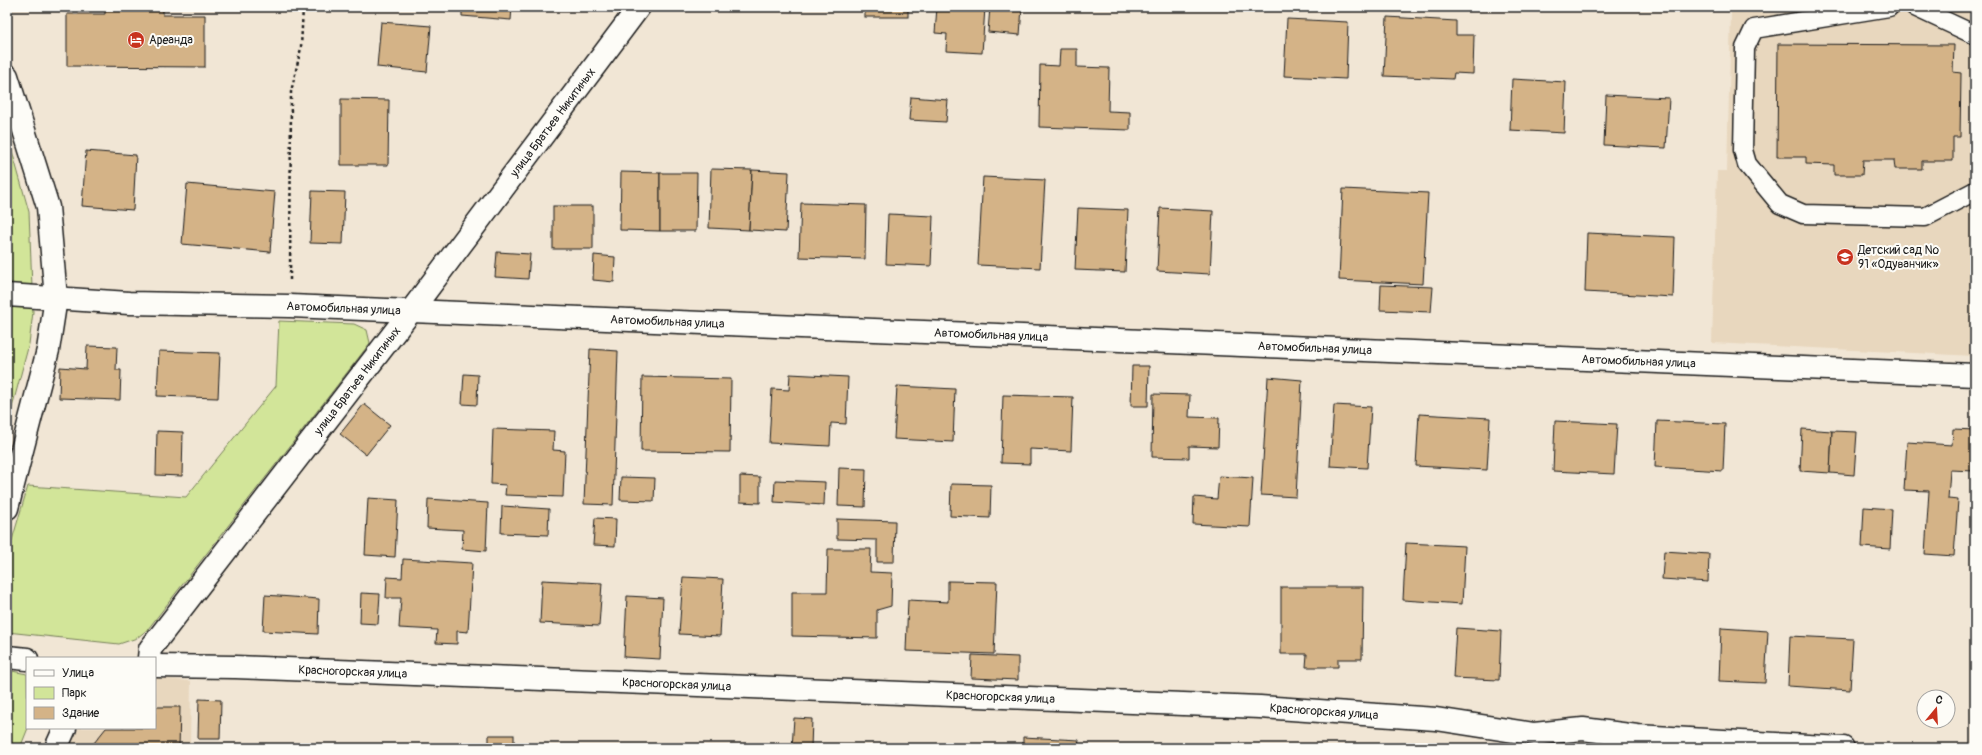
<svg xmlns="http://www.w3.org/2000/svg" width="1982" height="755" viewBox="0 0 1982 755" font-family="Pangolin,sans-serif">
	<rect width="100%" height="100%" fill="#f1e6d5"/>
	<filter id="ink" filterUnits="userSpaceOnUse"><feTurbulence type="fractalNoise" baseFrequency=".025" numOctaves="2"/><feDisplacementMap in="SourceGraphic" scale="8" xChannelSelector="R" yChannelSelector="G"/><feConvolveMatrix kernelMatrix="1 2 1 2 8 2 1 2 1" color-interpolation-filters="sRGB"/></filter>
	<g filter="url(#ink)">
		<g fill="#e8d7be">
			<polygon points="1784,7 1975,7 1975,356 1712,343 1717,171 1727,171 1731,12 1784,14"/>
			<polygon points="155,678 191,681 190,748 69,748 79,728 155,728"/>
		</g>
		<g fill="#d2e599" stroke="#77805a">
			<polygon points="7,133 29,212 33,312 29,344 7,426"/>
			<polygon points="279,321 354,324 367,330 370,343 148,629 137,638 119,644 7,632 7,557 28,486 186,497 276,386"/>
			<polygon points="7,670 27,674 28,728 20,748 7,748"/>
		</g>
		<g fill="#d4b387" stroke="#1c1c1c">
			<polygon points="105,7 163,7 163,15 205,15 205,67 67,66 67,14 105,14"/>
			<polygon points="462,7 512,7 511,20 462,16"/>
			<rect x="865" y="7" width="43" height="10"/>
			<polygon points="937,7 985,7 982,53 946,51 947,34 935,33"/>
			<polygon points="990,7 1022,7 1020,35 988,32"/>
			<polygon points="1387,17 1456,21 1456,35 1474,35 1473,74 1454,73 1453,79 1384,76"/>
			<polygon points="1287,19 1348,22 1346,79 1284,76"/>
			<polygon points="381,22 431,26 427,72 377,67"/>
			<polygon points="1778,44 1954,45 1953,72 1961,73 1960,137 1953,137 1953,161 1922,161 1922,169 1895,169 1894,160 1863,160 1862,175 1834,175 1834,165 1806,164 1806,157 1777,157"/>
			<polygon points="1060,49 1077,49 1077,67 1109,68 1108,111 1130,112 1130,130 1039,127 1040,65 1059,66"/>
			<polygon points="1512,79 1566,82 1564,133 1510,130"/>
			<polygon points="1606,95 1669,98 1666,148 1604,145"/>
			<polygon points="911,97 948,100 946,122 909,120"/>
			<polygon points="341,99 389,100 388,165 341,165"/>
			<polygon points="86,151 136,155 133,210 82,206"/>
			<polygon points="711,169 752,170 749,230 709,228"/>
			<polygon points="752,170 789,172 786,232 749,230"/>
			<polygon points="621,172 660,173 660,231 620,230"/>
			<polygon points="660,173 697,173 696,231 660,231"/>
			<polygon points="983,177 1045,180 1040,268 978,265"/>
			<polygon points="187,184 275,192 270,252 182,244"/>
			<polygon points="1343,189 1428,193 1423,284 1339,280"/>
			<polygon points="312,191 345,192 343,244 310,243"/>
			<polygon points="801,203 866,205 865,259 799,257"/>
			<rect x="553" y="206" width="40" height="43"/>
			<polygon points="1078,208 1128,210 1125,272 1075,270"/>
			<polygon points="1160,208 1213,211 1210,274 1157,271"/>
			<polygon points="888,214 933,216 931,266 886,264"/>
			<polygon points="1587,233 1675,237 1673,297 1585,292"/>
			<polygon points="497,252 530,254 528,279 495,277"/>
			<polygon points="594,255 615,257 614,282 593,280"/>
			<polygon points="1381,285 1433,287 1431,312 1380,310"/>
			<polygon points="87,346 117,347 116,370 121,370 120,400 59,398 60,367 86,369"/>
			<polygon points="590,349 618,351 613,505 584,504"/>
			<polygon points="159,351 220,353 218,398 157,396"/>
			<polygon points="1132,366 1149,366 1148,406 1131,406"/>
			<polygon points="464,374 478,375 477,405 462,404"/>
			<polygon points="790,374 848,377 846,424 831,423 830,446 769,443 772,389 789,390"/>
			<polygon points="642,377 731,379 730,452 641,451"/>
			<polygon points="1268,377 1302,380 1296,497 1261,495"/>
			<polygon points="897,386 955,389 953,442 894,439"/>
			<polygon points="1153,394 1190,395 1189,417 1219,418 1218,447 1189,446 1189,458 1152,457"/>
			<polygon points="1003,395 1073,397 1071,451 1030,449 1030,464 1001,463"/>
			<polygon points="364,404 390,425 366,455 340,434"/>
			<polygon points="1334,405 1371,407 1367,468 1330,466"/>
			<polygon points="1419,414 1490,418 1487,470 1416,466"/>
			<polygon points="1555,421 1617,424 1614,474 1553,471"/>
			<polygon points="1657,421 1725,424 1723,471 1655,467"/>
			<polygon points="493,429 554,431 553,450 565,451 563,497 505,495 506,485 491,484"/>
			<polygon points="1802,429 1832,431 1830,473 1800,471"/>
			<polygon points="1953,429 1975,430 1975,471 1950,470 1948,499 1958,500 1954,556 1925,554 1929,491 1904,490 1907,442 1952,445"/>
			<polygon points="157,431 183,432 182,476 156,475"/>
			<polygon points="1832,431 1857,432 1854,475 1830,473"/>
			<polygon points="839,468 866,469 865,507 838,506"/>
			<polygon points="740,476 760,477 760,503 740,502"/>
			<polygon points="1219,476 1253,478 1250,527 1193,524 1194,497 1217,499"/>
			<polygon points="621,477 655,478 654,501 620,500"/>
			<polygon points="775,480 825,482 824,505 774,502"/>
			<polygon points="951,484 991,485 990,518 950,516"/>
			<polygon points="368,498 398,500 395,557 365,555"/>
			<polygon points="428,499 488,503 486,551 462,549 463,530 427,528"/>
			<polygon points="502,506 549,509 548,535 501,533"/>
			<polygon points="1864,507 1892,509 1890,549 1862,547"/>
			<polygon points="595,518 616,519 615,546 593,545"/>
			<polygon points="837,519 895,521 894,562 877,562 877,540 837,539"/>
			<polygon points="1406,543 1465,546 1462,604 1403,600"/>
			<polygon points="828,549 871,549 870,572 892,573 891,606 877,610 877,638 792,636 792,592 827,592"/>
			<polygon points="1664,551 1709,554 1708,582 1662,579"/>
			<polygon points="403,559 472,563 468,632 457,631 457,644 436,643 437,630 399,628 401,598 386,598 387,577 402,578"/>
			<polygon points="683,577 723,579 720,636 679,634"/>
			<polygon points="542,580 602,583 599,626 540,623"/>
			<polygon points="948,581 997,582 994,654 906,651 908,600 948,602"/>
			<polygon points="1281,587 1363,587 1362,659 1338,659 1338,667 1306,667 1307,654 1281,654"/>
			<polygon points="361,593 380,594 378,624 360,623"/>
			<polygon points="265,595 319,599 318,634 263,631"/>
			<polygon points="627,596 663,598 660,659 624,657"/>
			<polygon points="1456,628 1501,631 1499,680 1453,678"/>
			<polygon points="1721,628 1768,631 1765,683 1719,681"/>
			<polygon points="1790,636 1853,639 1850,690 1788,686"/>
			<polygon points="972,655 1018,657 1018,680 971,678"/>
			<polygon points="199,699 221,700 220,739 198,739"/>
			<polygon points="155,707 180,707 179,748 90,748 106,728 155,728"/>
			<polygon points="794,718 812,719 811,748 792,748"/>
			<rect x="489" y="735" width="25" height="13"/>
			<polygon points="1023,737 1079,740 1078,748 1023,748"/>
		</g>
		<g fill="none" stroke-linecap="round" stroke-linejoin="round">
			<g stroke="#1c1c1c" stroke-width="21">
				<g id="lane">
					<polyline points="1889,7 1754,29 1745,48 1743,150 1747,164 1780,204 1803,214 1925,217 1975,191"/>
					<polyline points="1915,7 1975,35"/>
				</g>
			</g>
			<g stroke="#1c1c1c" stroke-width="25">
				<g id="street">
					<polyline points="7,76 48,207 56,298 48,350 7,508"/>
					<path id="s1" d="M7,295l122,8 161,3 121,5 1564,64"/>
					<polyline points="7,657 27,659"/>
					<path id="s2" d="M149,658l1,-9 261,-338 228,-304"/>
					<path id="s3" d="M155,666l80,1 1025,40 176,12 98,15 49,-5 54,7 206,12"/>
					<polyline points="56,748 65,728"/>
				</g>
			</g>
			<polyline stroke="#1c1c1c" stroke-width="2.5" stroke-dasharray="3 3" stroke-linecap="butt" points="290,280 291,92 301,48 303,7"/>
			<use href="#lane" stroke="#fdfcf7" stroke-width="18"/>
			<use href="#street" stroke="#fdfcf7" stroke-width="22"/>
		</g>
	</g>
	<defs>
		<g id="hotel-disc" transform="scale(0.9)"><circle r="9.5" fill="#c8321e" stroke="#fdfcf7"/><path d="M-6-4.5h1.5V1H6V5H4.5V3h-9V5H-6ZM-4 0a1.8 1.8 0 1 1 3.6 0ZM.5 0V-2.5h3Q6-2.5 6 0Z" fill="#fff"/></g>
		<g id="school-disc" transform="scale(0.9)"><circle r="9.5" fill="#c8321e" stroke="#fdfcf7"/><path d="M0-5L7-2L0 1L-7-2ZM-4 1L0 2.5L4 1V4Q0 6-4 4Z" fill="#fff"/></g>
	</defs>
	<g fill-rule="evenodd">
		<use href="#hotel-disc" x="136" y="40"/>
		<use href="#school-disc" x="1845" y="257"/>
	</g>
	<g text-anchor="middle" stroke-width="4" stroke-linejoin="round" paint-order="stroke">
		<g font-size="12" fill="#1c1c1c" stroke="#fdfcf7" text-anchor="start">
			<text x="149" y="44">Ареанда</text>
			<text x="1858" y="254">Детский сад №<tspan x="1858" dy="14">91 «Одуванчик»</tspan></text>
		</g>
		<g font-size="12" fill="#1c1c1c" stroke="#fdfcf7">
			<text dy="4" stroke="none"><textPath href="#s2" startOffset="672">улица Братьев Никитиных</textPath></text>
			<text dy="4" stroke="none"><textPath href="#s1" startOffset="337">Автомобильная улица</textPath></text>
			<text dy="4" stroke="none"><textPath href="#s1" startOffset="661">Автомобильная улица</textPath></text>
			<text dy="4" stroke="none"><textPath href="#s1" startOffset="985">Автомобильная улица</textPath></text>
			<text dy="4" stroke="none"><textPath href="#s1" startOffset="1309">Автомобильная улица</textPath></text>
			<text dy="4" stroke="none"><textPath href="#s1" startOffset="1633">Автомобильная улица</textPath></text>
			<text dy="4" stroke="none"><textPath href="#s2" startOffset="348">улица Братьев Никитиных</textPath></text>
			<text dy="4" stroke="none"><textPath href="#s3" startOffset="198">Красногорская улица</textPath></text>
			<text dy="4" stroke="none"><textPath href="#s3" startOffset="522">Красногорская улица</textPath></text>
			<text dy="4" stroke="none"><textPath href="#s3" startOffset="846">Красногорская улица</textPath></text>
			<text dy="4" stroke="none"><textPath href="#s3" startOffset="1170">Красногорская улица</textPath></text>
		</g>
	</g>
	<rect width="1982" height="755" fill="none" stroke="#fdfcf7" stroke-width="24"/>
	<rect x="12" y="12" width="1958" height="731" fill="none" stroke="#1c1c1c" stroke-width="1.5" filter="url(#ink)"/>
	<rect x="26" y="657" width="130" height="72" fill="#fdfcf7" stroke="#a3a29f"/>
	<rect x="34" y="670" width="20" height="6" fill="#fdfcf7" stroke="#a3a29f"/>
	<text x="62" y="677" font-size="12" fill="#1c1c1c">Улица</text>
	<rect x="34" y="687" width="20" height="12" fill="#d2e599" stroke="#a3a29f"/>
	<text x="62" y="697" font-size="12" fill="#1c1c1c">Парк</text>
	<rect x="34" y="707" width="20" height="12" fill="#d4b387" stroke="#a3a29f"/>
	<text x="62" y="717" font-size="12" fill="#1c1c1c">Здание</text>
	<g transform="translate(1936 709) rotate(18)"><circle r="19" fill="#fdfcf7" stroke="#a3a29f"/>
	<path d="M0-3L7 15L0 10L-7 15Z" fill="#c8321e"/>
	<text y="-6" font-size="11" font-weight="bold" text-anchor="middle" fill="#1c1c1c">С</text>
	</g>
</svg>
